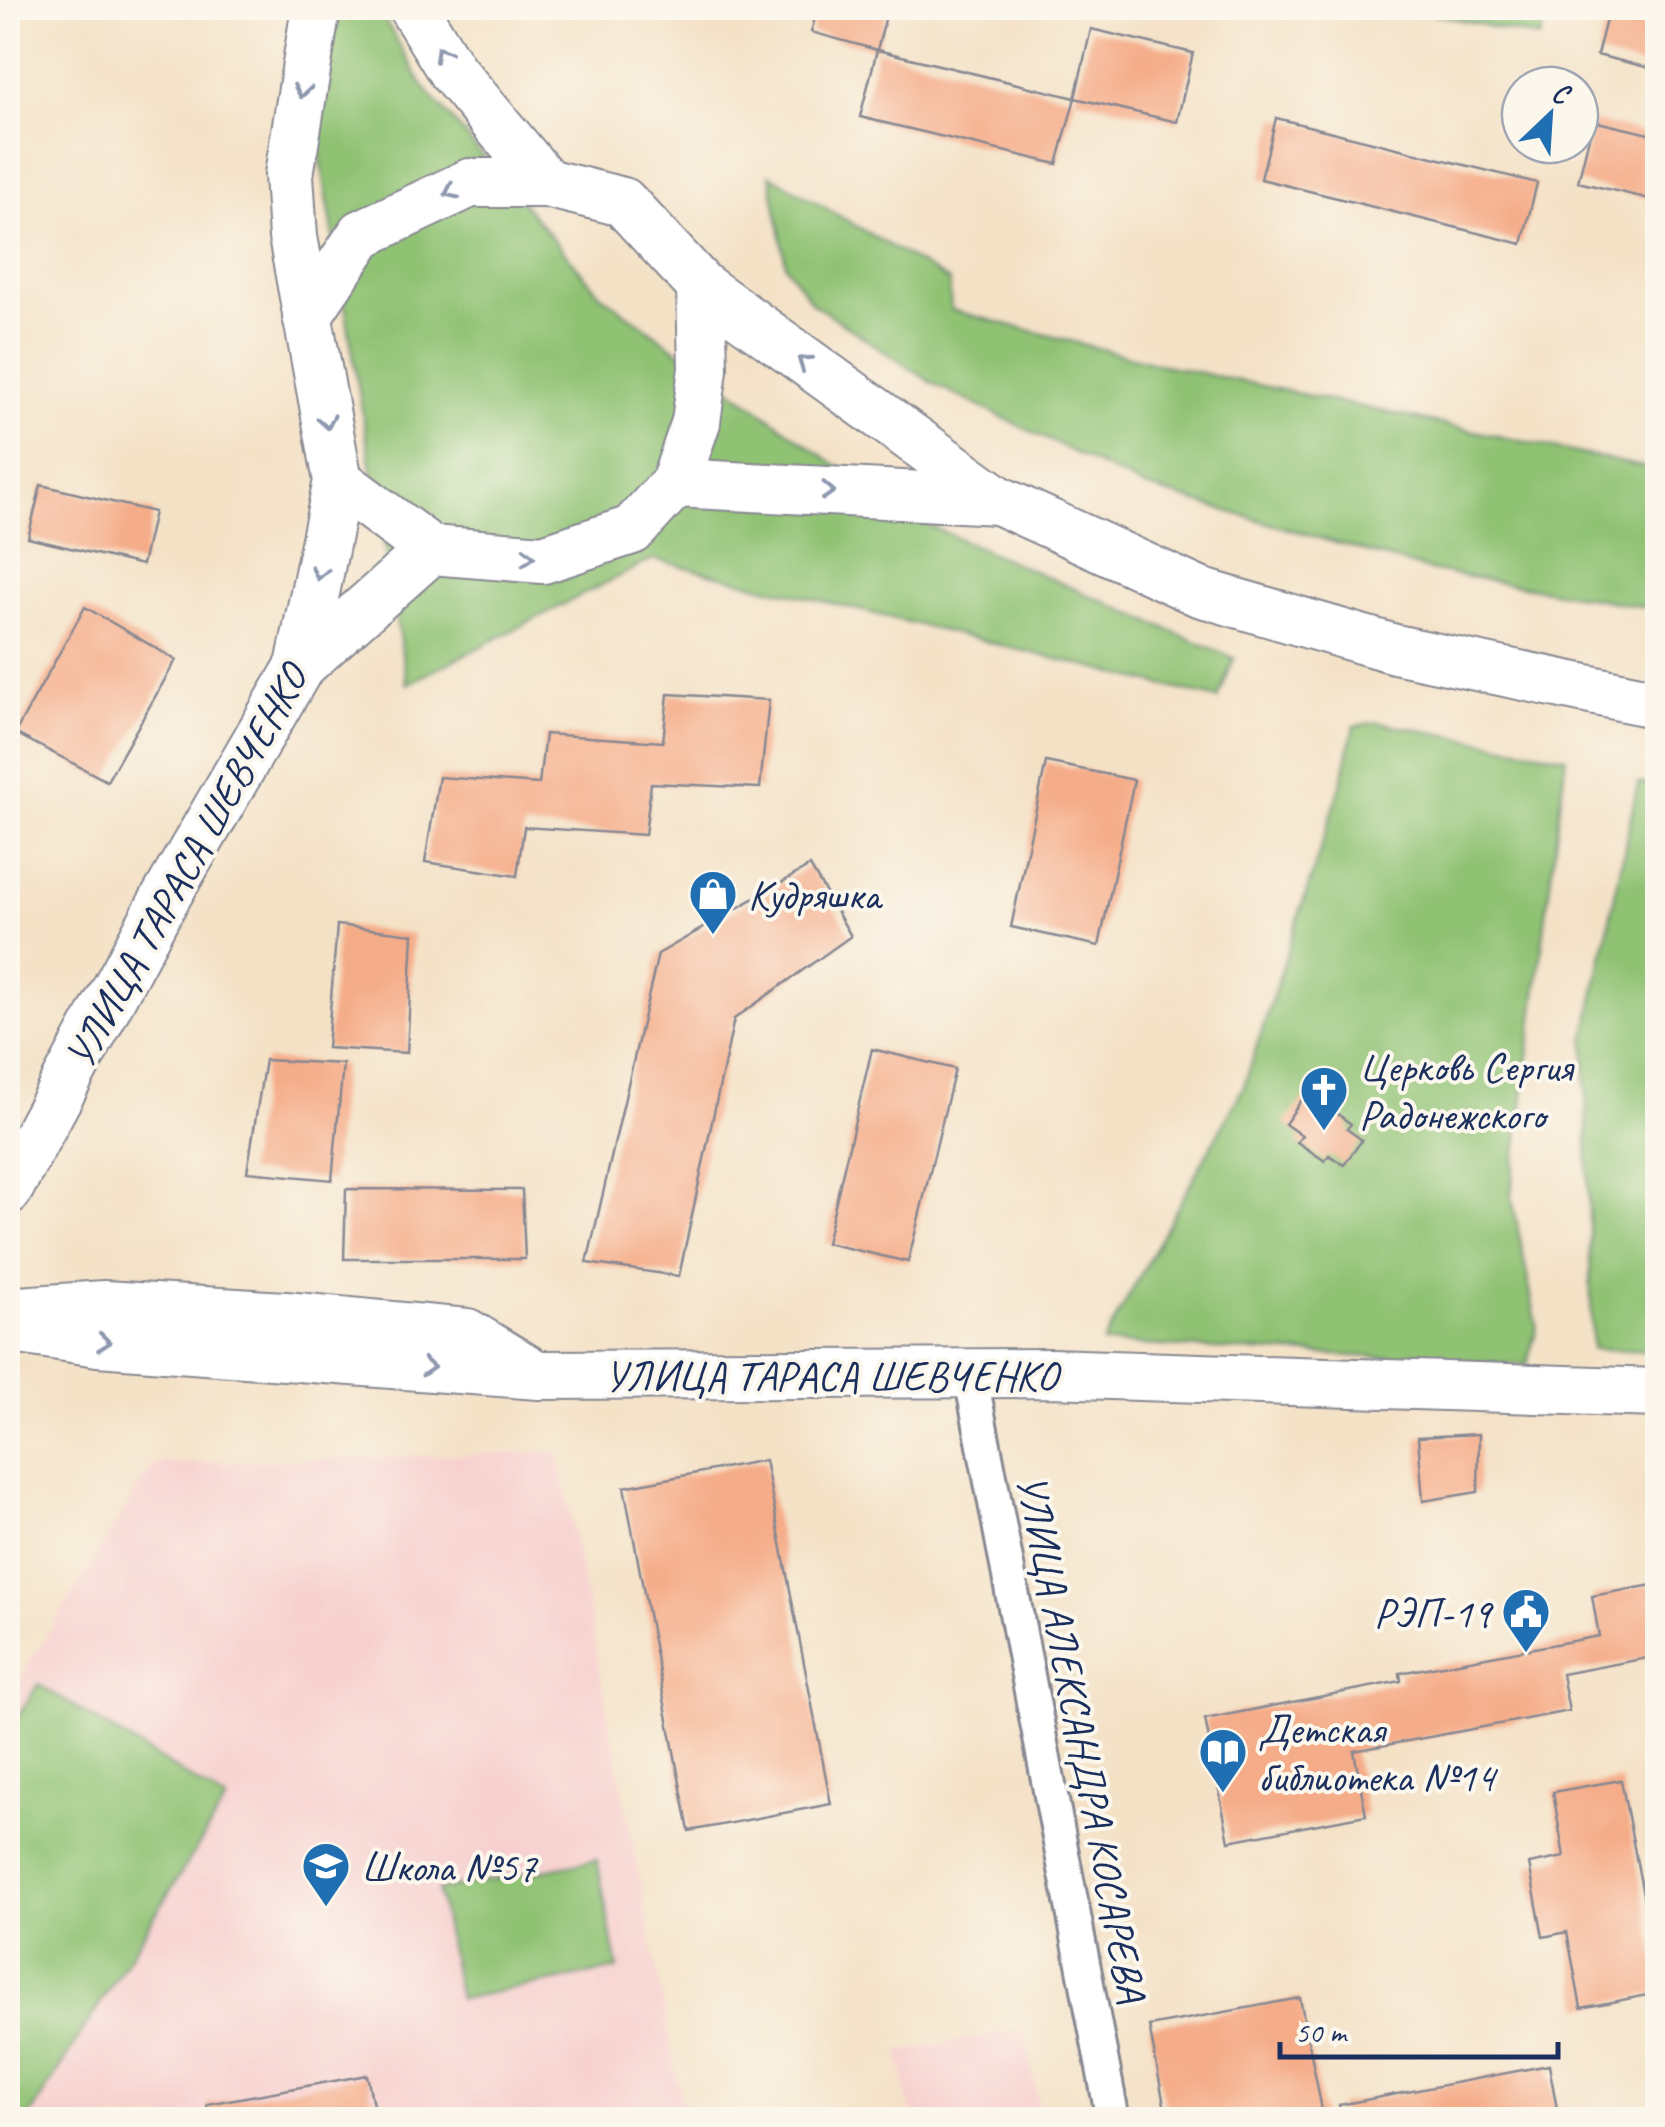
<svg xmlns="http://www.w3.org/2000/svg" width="1665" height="2127" viewBox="0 0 1665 2127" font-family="Caveat,sans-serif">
	<rect width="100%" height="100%" fill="#fbf7ec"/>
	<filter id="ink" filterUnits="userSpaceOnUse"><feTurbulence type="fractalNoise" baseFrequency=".01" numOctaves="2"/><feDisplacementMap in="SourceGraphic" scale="20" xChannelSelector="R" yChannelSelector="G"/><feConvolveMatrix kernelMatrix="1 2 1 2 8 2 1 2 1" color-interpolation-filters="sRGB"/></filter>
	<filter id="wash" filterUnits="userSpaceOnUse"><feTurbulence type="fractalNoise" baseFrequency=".0048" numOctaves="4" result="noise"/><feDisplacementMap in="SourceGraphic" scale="40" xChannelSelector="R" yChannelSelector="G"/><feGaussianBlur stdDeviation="2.25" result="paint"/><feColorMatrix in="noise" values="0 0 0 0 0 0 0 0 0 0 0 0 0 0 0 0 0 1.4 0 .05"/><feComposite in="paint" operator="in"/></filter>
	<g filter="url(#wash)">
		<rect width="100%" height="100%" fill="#f4e2c7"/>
		<g fill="#f7d0cf">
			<polygon points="558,1452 685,2119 8,2119 8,1698 153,1464"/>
			<polygon points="1024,2029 1041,2119 912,2119 899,2052"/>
		</g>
		<g fill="#90c273" stroke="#567868" stroke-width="2.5">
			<polygon points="296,8 378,8 423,86 600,294 904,515 1234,658 1218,699 653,559 407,684"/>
			<polygon points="1409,8 1547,8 1540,38"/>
			<polygon points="770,175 949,281 951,310 1159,364 1657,470 1657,609 1428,570 1142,486 932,383 812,303 786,266"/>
			<polygon points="1377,722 1566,757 1511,1193 1537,1326 1527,1365 1103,1343 1244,1086 1341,785 1354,726"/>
			<polygon points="1638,783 1658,786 1657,1351 1592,1349 1585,1039"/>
			<polygon points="38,1684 226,1801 28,2119 8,2119 8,1733"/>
			<polygon points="597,1860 618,1969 459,1999 438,1890"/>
		</g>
		<g id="blocks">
			<g fill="#f5ac88">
				<polygon points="818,8 888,8 877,50 811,32"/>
				<polygon points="1609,8 1658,8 1658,70 1597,55"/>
				<polygon points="1091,29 1193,53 1177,122 1075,98"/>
				<polygon points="877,50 1075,98 1057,164 860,117"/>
				<polygon points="1276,118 1537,183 1522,244 1261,179"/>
				<polygon points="1593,121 1658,136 1658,201 1578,182"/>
				<polygon points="41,485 154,512 142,565 28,538"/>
				<polygon points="85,607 176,660 107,781 15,733"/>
				<polygon points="668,694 769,700 760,788 651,783 645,835 524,827 517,876 425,862 439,777 539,784 545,734 663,742"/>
				<polygon points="1046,762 1134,780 1099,946 1011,927"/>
				<polygon points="810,866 851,936 734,1019 679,1276 587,1263 658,954"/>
				<polygon points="337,925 413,934 407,1053 327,1048"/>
				<polygon points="872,1049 955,1069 908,1262 826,1243"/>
				<polygon points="265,1060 343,1064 332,1180 247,1172"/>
				<polygon points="1303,1098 1319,1110 1324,1104 1351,1124 1347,1129 1362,1140 1344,1165 1329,1155 1325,1161 1297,1142 1302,1136 1285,1124"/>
				<polygon points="346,1189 522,1190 525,1259 344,1259"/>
				<polygon points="1479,1434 1478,1492 1423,1501 1418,1437"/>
				<polygon points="765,1460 831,1804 689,1831 624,1487"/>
				<polygon points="1658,1584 1658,1656 1562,1674 1569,1711 1354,1751 1366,1815 1229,1841 1205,1719 1401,1681 1400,1673 1599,1636 1592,1596"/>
				<polygon points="1621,1780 1658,1972 1658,1993 1581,2008 1567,1932 1543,1937 1529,1864 1564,1857 1553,1792"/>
				<polygon points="1300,1998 1324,2120 1167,2120 1149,2026"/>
				<polygon points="1549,2065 1559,2120 1340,2120 1339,2105"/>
				<polygon points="367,2075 376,2120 209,2120 207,2104"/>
			</g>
		</g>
	</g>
	<g filter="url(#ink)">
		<use href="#blocks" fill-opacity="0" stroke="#888892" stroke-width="2.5"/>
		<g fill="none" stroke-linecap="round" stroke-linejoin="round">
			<g stroke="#888892" stroke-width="38">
				<polyline id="street" points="970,1372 1113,2120"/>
			</g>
			<g stroke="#888892" stroke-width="52">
				<g id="secondary">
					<polyline points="413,8 452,71 546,183"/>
					<polyline points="307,316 362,234 470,183 546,183 623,202 701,286 998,500 1199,592 1395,649 1658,704"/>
					<polyline points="338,481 431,550 543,559 632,530 675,483 998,500"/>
					<polyline points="675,483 696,422 703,369 701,286"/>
					<polyline points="300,666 431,550"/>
					<polyline points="8,1190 159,909 300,666 338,481 293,237 289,175 316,8"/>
					<polyline points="19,1311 104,1305 285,1316 467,1333 530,1371"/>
					<polyline points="8,1328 98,1342 538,1375 1050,1373 1658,1393"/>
				</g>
			</g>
			<use href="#street" stroke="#fff" stroke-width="32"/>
			<use href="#secondary" stroke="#fff" stroke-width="48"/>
		</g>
		<defs><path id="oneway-chevron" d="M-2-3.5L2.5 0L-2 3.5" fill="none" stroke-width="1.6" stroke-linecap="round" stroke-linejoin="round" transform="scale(2.5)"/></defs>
		<g stroke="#8d97ae">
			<use href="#oneway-chevron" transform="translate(441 53) rotate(-121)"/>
			<use href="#oneway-chevron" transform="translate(302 91) rotate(99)"/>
			<use href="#oneway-chevron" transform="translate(451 192) rotate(155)"/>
			<use href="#oneway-chevron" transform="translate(804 362) rotate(-145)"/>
			<use href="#oneway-chevron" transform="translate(327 422) rotate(79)"/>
			<use href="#oneway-chevron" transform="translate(828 491) rotate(3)"/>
			<use href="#oneway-chevron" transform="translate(528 557) rotate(3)"/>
			<use href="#oneway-chevron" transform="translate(319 573) rotate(102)"/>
			<use href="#oneway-chevron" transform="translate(104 1342) rotate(6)"/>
			<use href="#oneway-chevron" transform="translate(428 1367) rotate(4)"/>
		</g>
	</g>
	<defs>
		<g id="shop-pin" transform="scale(2.5)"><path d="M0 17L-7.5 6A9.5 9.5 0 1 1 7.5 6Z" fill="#1f6fb2" stroke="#fbf7ec"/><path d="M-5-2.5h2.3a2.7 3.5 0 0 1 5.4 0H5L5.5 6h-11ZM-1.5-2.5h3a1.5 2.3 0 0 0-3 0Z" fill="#fff"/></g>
		<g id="church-pin" transform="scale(2.5)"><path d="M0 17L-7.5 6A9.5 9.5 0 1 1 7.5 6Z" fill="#1f6fb2" stroke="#fbf7ec"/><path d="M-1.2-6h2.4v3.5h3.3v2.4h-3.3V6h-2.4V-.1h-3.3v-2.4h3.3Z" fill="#fff"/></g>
		<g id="civic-pin" transform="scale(2.5)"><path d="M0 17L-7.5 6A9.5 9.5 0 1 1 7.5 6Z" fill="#1f6fb2" stroke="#fbf7ec"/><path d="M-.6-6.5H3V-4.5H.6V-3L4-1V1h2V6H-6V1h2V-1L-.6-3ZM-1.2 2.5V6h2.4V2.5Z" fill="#fff"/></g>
		<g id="library-pin" transform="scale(2.5)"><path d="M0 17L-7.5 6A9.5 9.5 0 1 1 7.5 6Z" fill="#1f6fb2" stroke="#fbf7ec"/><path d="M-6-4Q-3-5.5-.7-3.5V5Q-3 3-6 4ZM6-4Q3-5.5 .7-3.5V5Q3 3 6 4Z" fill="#fff"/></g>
		<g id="school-pin" transform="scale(2.5)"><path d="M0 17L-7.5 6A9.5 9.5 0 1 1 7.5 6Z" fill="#1f6fb2" stroke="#fbf7ec"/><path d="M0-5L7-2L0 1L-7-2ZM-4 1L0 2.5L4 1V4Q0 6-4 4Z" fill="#fff"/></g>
	</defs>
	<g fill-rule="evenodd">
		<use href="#shop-pin" x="713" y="894"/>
		<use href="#church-pin" x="1324" y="1090"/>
		<use href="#civic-pin" x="1526" y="1612"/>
		<use href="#library-pin" x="1223" y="1752"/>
		<use href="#school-pin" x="326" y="1866"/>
	</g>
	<g text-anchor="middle" stroke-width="8" stroke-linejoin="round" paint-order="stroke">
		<g font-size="42" fill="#1b2f5e" stroke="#fbf7ec">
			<text transform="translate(185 866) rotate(-61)" y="15">УЛИЦА ТАРАСА ШЕВЧЕНКО</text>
			<text x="831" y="1390">УЛИЦА ТАРАСА ШЕВЧЕНКО</text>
			<text transform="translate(1083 1738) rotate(79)" y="15">УЛИЦА АЛЕКСАНДРА КОСАРЕВА</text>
		</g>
		<g font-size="42" fill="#1b2f5e" stroke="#fbf7ec" text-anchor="start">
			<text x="748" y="909">Кудряшка</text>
			<text x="1359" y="1081">Церковь Сергия<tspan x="1359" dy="48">Радонежского</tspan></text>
			<text x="1491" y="1627" text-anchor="end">РЭП-19</text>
			<text x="1258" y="1743">Детская<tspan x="1258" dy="48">библиотека №14</tspan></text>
			<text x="361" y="1881">Школа №57</text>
		</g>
	</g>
	<rect width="1665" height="2127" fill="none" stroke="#fbf7ec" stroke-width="40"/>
	<g transform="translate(1550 115) rotate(25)"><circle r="48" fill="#fbf7ec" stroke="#a1a7b3" stroke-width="2.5"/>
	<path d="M0-8L18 38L0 25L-18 38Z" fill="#1f6fb2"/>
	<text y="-15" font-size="28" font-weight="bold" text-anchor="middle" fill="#1b2f5e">С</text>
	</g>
	<path d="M1280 2042v15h278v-15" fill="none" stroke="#1b2f5e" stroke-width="5"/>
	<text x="1295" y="2042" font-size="30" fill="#1b2f5e" stroke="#fbf7ec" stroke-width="8" paint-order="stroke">50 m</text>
</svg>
